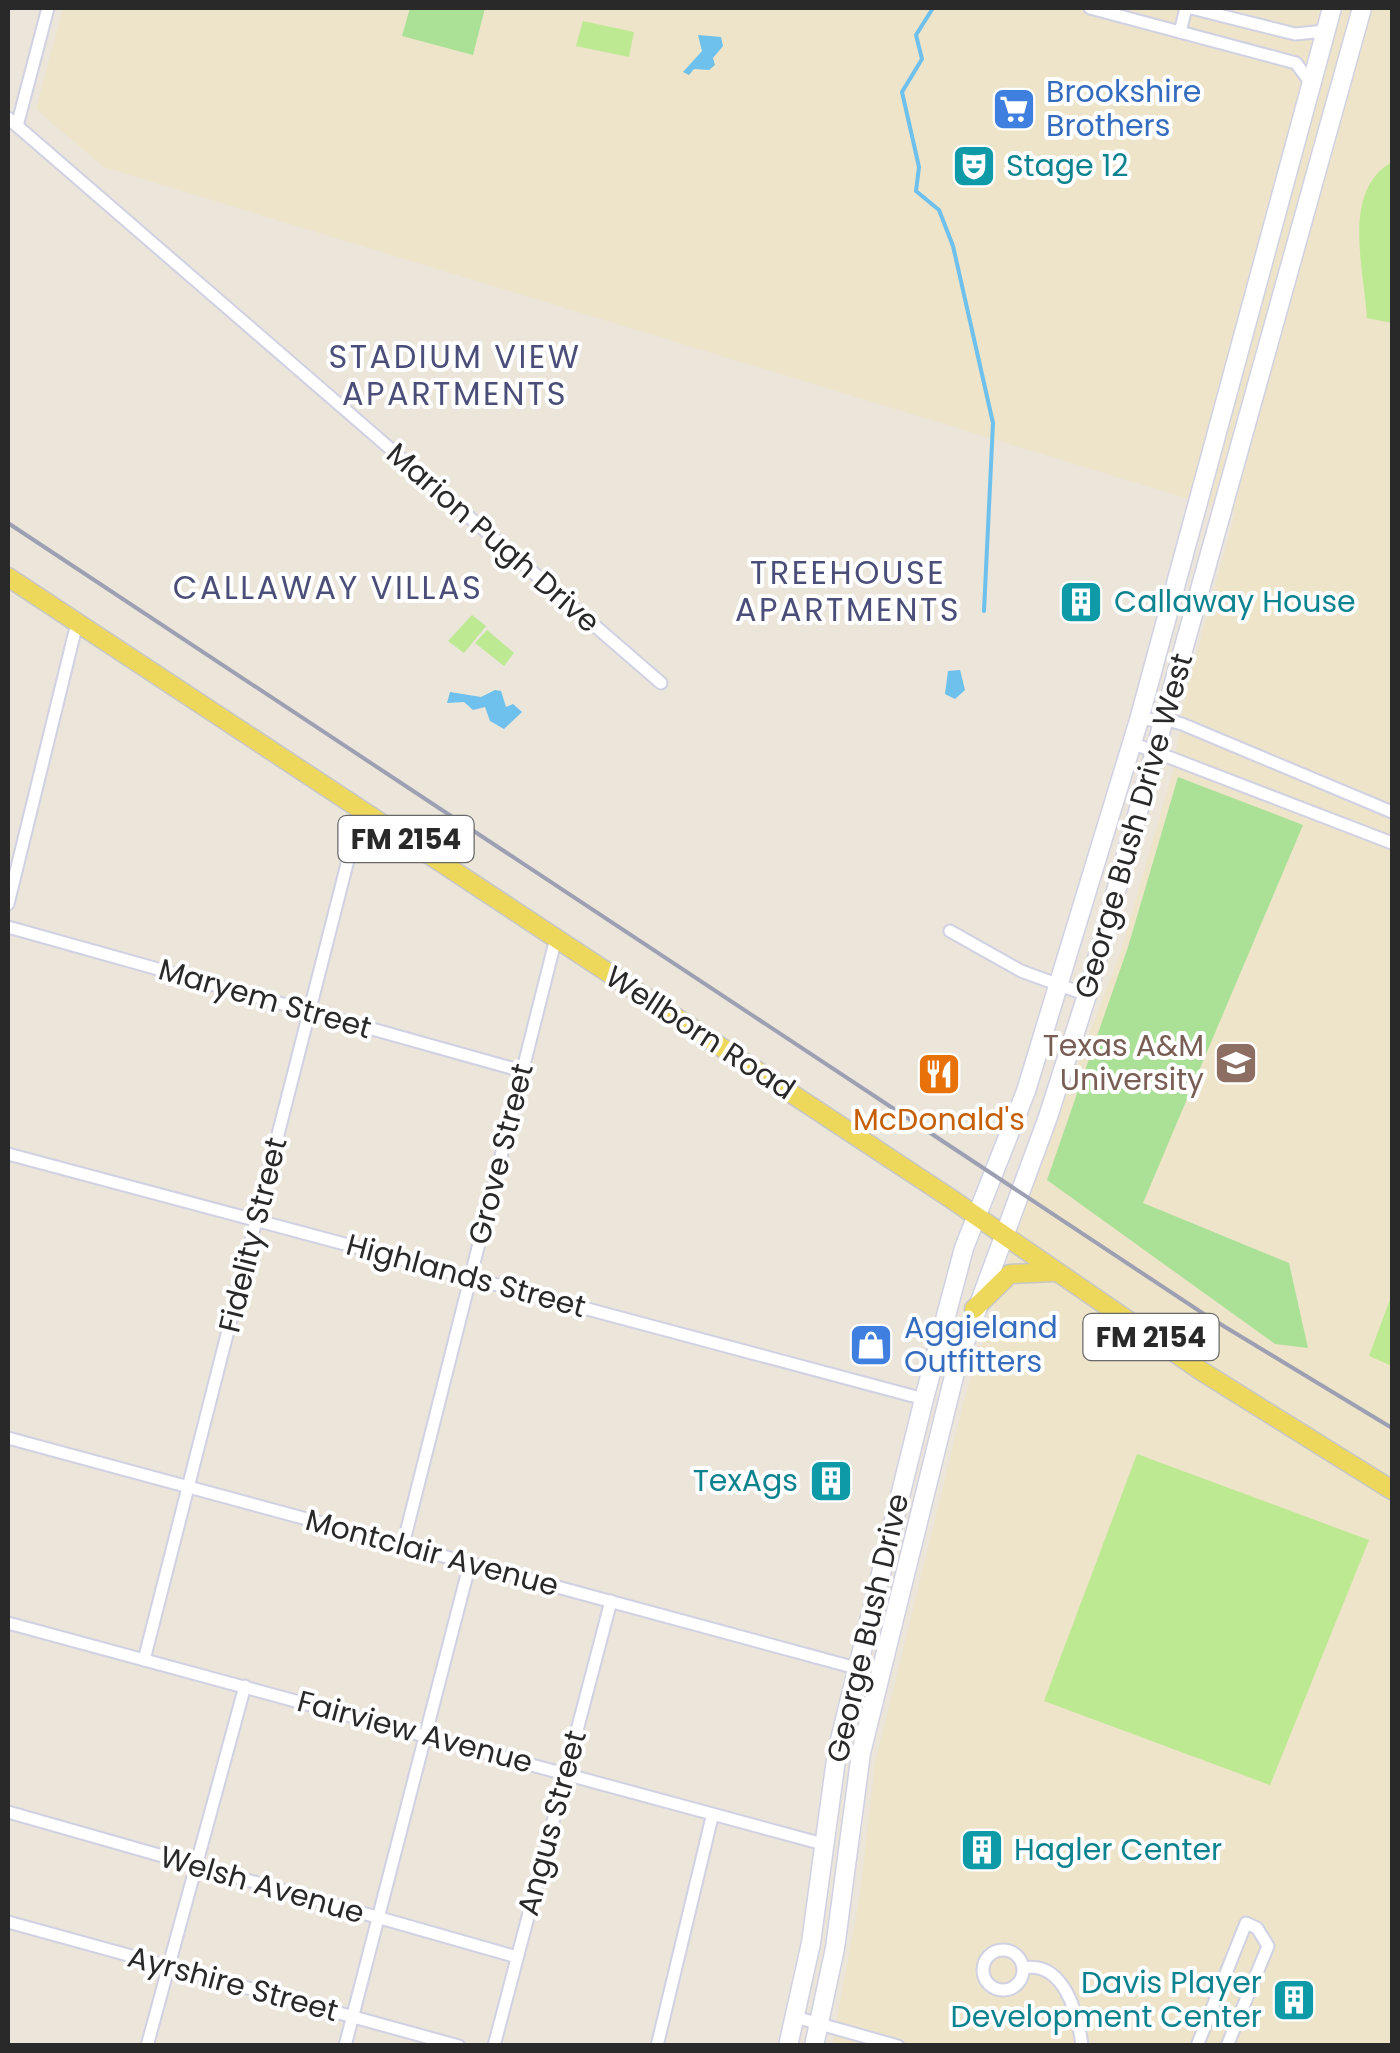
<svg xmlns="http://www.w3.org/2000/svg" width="1400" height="2053" viewBox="0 0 1400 2053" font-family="Poppins,sans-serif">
	<rect width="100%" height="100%" fill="#ebe5da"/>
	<polygon fill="#ede4c9" points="63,8 1392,8 1392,2045 832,2045 860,1895 875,1764 965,1397 1036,1174 1121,951 1173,771 1186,693 1235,513 104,167 36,109"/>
	<g fill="#aae197">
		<polygon points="410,8 485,8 473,55 402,36"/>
		<polygon points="1178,777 1303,825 1143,1203 1289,1263 1308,1348 1275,1344 1047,1180 1128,947"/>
	</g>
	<g fill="#bde992">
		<polygon points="583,21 634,32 629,57 576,46"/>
		<path d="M1392,162v161l-25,-5c-3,-50 -26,-127 25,-156z"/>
		<polygon points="472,615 486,626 464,653 448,641"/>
		<polygon points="487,630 514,653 504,666 475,643"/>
		<polygon points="1392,1294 1392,1366 1369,1356"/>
		<polygon points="1137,1454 1369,1540 1270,1785 1044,1701"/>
	</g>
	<g fill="#6ec0ed">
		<polygon points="698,35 721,37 723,46 713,58 715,65 709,70 694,69 689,75 683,72 702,51"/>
		<polygon points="960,670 965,690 955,699 945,694 948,671"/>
		<polygon points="495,690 501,691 506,707 513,704 522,712 504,729 490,721 485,707 473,710 464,702 447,703 450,692 481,697"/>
	</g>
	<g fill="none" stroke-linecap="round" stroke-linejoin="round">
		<polyline stroke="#6ec0ed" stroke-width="4" points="933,8 916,35 922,59 902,92 919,167 916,191 939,210 953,246 993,423 984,611"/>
		<g stroke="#d0d1e2" stroke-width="15">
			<g id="street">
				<polyline points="1090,8 1296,63 1312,85"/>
				<polyline points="1191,8 1295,34 1326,31"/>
				<polyline points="1180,32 1186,8"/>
				<polyline points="8,118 661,683"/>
				<polyline points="17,126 48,8"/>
				<polyline points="1139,720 1164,719 1182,724 1392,812"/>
				<polyline points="1132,743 1392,843"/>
				<polyline points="8,904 77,623"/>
				<polyline points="8,927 522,1071"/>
				<polyline points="950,931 1021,971 1087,995"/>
				<polyline points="8,1154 924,1399"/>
				<polyline points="8,1438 856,1668"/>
				<polyline points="403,1545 556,938"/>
				<polyline points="8,1623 823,1844"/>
				<polyline points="144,1660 361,809"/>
				<polyline points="8,1812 517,1957"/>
				<polyline points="8,1922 459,2046"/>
				<circle cx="1003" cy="1970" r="20"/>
				<path d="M1023,1968c41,-8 55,46 59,78"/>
				<polyline points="795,2017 898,2046"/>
				<polyline points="147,2046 245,1686"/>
				<polyline points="345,2046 470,1563"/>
				<polyline points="494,2046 611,1601"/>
				<polyline points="657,2046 712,1817"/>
				<polyline points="1197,2046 1246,1923 1257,1928 1268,1946 1227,2046"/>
			</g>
		</g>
		<g stroke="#d0d1e2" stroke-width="21">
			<g id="secondary">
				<polyline points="788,2046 811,1943 837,1752 924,1399 964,1248 1026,1091 1139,720 1332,8"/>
				<polyline points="814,2046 835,1948 861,1753 957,1364 1048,1117 1087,995 1362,8"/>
			</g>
		</g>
		<g stroke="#c7c7c7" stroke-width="21">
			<g id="primary">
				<polyline points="8,577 950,1198 1203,1372 1392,1490"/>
				<polyline points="974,1309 1010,1274 1053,1272"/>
			</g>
		</g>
		<use href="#street" stroke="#fff" stroke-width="11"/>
		<use href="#secondary" stroke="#fff" stroke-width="18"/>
		<use href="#primary" stroke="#eed85c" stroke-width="18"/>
		<polyline stroke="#9d9fb3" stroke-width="4" points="8,523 1207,1316 1392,1428"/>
	</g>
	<defs>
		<g id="supermarket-square" transform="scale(2.25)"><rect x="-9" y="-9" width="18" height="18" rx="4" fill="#3f7fe0" stroke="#fff"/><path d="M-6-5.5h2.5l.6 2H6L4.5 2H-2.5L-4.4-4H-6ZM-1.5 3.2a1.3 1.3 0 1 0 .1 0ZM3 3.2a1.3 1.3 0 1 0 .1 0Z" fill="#fff"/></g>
		<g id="theatre-square" transform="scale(2.25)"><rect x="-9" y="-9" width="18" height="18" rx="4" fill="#0f9aa8" stroke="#fff"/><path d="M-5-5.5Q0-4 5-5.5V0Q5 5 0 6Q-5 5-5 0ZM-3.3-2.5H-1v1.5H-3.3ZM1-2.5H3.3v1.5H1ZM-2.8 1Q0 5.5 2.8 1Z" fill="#fff"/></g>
		<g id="building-square" transform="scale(2.25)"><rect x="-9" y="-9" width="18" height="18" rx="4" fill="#0f9aa8" stroke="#fff"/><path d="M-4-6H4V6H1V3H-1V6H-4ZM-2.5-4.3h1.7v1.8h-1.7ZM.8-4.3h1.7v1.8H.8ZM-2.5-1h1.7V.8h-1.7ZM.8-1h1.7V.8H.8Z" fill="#fff"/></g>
		<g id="university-square" transform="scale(2.25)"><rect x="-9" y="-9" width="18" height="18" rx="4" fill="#8d6e63" stroke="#fff"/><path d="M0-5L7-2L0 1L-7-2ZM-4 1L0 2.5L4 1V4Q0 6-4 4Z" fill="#fff"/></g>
		<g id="restaurant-square" transform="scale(2.25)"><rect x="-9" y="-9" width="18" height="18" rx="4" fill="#e8710a" stroke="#fff"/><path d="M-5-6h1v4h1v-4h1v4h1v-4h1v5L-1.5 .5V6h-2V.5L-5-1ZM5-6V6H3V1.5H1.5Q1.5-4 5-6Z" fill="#fff"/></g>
		<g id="shop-square" transform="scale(2.25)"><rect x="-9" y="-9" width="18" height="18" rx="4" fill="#3f7fe0" stroke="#fff"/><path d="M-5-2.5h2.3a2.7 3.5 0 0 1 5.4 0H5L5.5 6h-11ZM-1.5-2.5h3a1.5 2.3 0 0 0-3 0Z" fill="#fff"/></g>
	</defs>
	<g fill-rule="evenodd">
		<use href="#supermarket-square" x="1014" y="109"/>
		<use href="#theatre-square" x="974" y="166"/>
		<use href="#building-square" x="1081" y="602"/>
		<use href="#university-square" x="1236" y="1063"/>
		<use href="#restaurant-square" x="939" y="1074"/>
		<use href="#shop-square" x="871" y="1345"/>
		<use href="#building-square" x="831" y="1481"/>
		<use href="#building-square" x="982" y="1850"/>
		<use href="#building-square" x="1294" y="2000"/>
	</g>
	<g text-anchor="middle" stroke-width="8" stroke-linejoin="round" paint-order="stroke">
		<g fill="#fff" stroke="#696969" stroke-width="2.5">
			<rect x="338.5" y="816" width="135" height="46" rx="8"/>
			<rect x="1083.5" y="1314" width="135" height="46" rx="8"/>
		</g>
		<g font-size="28" font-weight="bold" fill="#292929">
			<text x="406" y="849">FM 2154</text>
			<text x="1151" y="1347">FM 2154</text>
		</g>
		<g font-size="30" fill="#366cbe" stroke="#fff" text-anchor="start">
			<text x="1046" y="102">Brookshire<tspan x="1046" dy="34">Brothers</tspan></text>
			<text x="904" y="1338">Aggieland<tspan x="904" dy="34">Outfitters</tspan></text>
		</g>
		<g font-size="30" fill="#0d838f" stroke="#fff" text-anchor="start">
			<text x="1006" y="176">Stage 12</text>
			<text x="1114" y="612">Callaway House</text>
			<text x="798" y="1491" text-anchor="end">TexAgs</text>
			<text x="1014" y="1860">Hagler Center</text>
			<text x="1262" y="1993" text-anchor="end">Davis Player<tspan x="1262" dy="34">Development Center</tspan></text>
		</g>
		<g font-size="30" fill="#292929" stroke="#fff">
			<text transform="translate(493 538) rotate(41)" y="10">Marion Pugh Drive</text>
			<text transform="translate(1134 826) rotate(-74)" y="10">George Bush Drive West</text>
			<text transform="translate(265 999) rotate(16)" y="10">Maryem Street</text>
			<text transform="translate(700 1033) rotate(33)" y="10">Wellborn Road</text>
			<text transform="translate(501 1154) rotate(-76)" y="10">Grove Street</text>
			<text transform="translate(253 1235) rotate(-76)" y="10">Fidelity Street</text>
			<text transform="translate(466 1276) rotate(15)" y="10">Highlands Street</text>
			<text transform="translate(432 1553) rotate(15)" y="10">Montclair Avenue</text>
			<text transform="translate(868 1628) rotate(-77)" y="10">George Bush Drive</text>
			<text transform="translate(415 1732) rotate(15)" y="10">Fairview Avenue</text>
			<text transform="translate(552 1823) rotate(-75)" y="10">Angus Street</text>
			<text transform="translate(262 1885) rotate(16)" y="10">Welsh Avenue</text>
			<text transform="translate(233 1984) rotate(15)" y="10">Ayrshire Street</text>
		</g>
		<g font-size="30" fill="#785e54" stroke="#fff" text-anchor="end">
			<text x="1204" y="1056">Texas A&amp;M<tspan x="1204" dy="34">University</tspan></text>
		</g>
		<g font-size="30" fill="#c56008" stroke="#fff">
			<text x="939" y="1130">McDonald's</text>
		</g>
		<g font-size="32" letter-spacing="2.5" fill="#4a4e78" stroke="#fff">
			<text x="455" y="368">STADIUM VIEW<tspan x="455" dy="37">APARTMENTS</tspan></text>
			<text x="848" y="584">TREEHOUSE<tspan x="848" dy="37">APARTMENTS</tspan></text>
			<text x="328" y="599">CALLAWAY VILLAS</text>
		</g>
	</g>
	<rect width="1400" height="2053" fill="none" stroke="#292929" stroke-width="20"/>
</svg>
